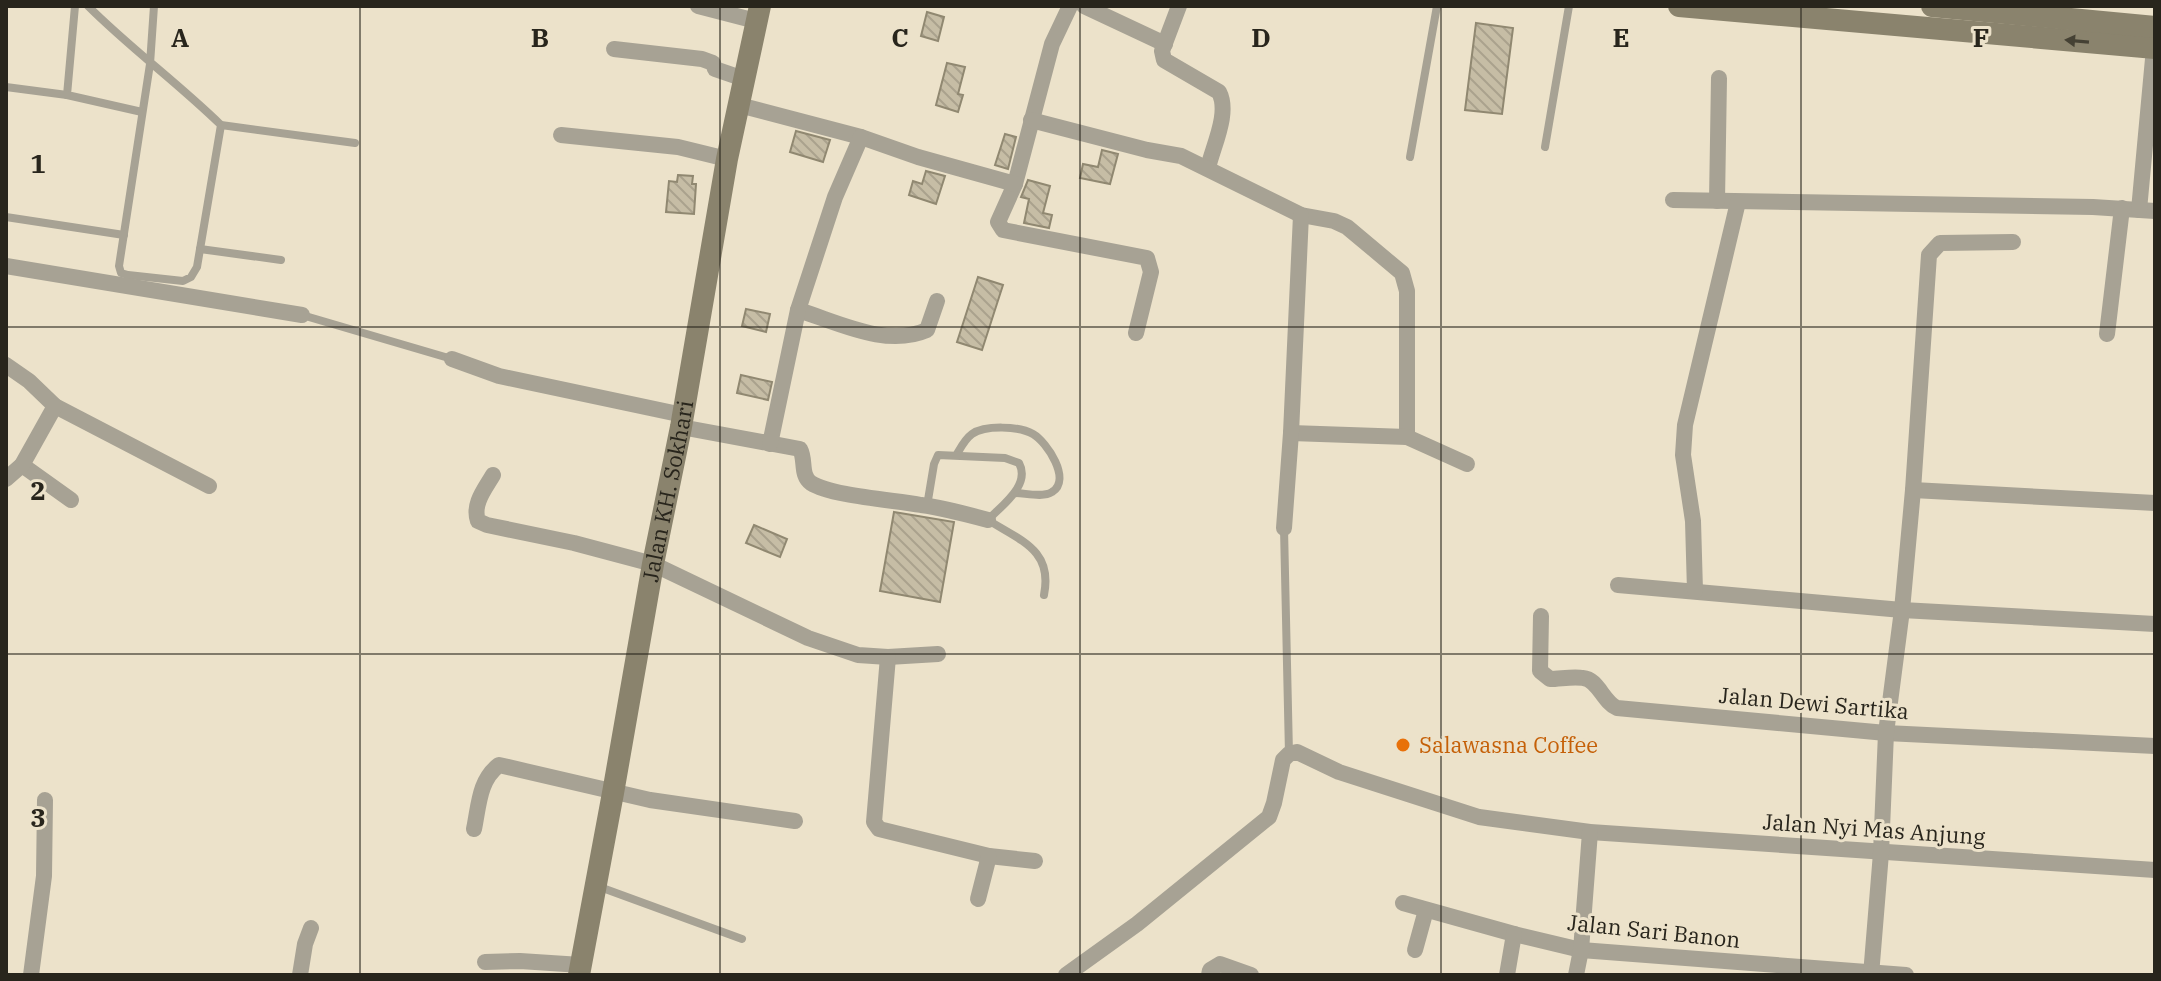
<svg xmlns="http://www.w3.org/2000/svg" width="2161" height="981" viewBox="0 0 2161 981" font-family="'IBM Plex Serif',serif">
	<defs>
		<pattern id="building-back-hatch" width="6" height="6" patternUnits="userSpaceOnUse" patternTransform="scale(2)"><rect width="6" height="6" fill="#c6bda5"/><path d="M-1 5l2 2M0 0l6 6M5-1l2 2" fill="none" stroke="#aaa28d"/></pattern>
	</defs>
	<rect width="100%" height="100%" fill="#ece2ca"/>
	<g fill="url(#building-back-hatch)" stroke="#908871" stroke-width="2">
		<polygon points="927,12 944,17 938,41 921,36"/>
		<polygon points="1476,23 1513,28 1502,114 1465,110"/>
		<polygon points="947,63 965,67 958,94 963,95 958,112 936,105"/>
		<polygon points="796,131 830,140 823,162 790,152"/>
		<polygon points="1005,134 1016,137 1008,169 995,165"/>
		<polygon points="1102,150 1118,154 1110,184 1080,178 1083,164 1098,167"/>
		<polygon points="926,171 945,176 936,204 909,195 913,181 922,184"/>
		<polygon points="678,175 693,176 692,184 696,184 694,214 666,212 669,181 677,182"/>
		<polygon points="1028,180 1050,186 1043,213 1052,215 1049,228 1024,223 1029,199 1021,197"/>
		<polygon points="978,277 1003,285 982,350 957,342"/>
		<polygon points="746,309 770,314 766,332 742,326"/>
		<polygon points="741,375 772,382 768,400 737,393"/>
		<polygon points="894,512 954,522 940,602 880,591"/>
		<polygon points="754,525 787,539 780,557 746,543"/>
	</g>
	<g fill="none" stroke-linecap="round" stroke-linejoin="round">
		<g stroke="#a7a294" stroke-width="8">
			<polyline points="75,6 67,95 142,112"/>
			<path d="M88,6c42,42 90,77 133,119l-24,142 -6,10 -8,4 -55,-6 -7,-2 -2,-7 31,-202 4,-58"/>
			<polyline points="6,87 67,95"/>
			<polyline points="221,125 355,143"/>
			<polyline points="1545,147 1569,6"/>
			<polyline points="1410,157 1437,6"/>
			<polyline points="6,217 124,235"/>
			<polyline points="200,249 281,260"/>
			<polyline points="302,315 452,359"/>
			<path d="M957,454c4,-7 8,-15 15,-20 13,-9 47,-8 61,0 14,8 39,46 19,58 -9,6 -27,1 -37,1"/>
			<path d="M927,506l7,-42 4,-9 67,3 14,5c12,22 -17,42 -31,57 33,21 65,30 56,75"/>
			<polyline points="1284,528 1289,754"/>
			<polyline points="597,886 742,939"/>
		</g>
		<g stroke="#a7a294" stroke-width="16">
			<polyline points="698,6 756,21"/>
			<polyline points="1070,6 1052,44 1015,184 998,222 1003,230 1147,258 1151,272 1136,333"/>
			<polyline points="1084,6 1165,44"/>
			<path d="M1179,6l-17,45 2,9 55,32c11,21 -6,54 -11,76"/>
			<polyline points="614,49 702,59 713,63 715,69 744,79"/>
			<polyline points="739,105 861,137 918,157 1015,184"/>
			<polyline points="1031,120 1147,150 1181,156 1301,215 1334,221 1347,227 1402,273 1407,291 1407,437"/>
			<polyline points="561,135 678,147 727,159"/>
			<polyline points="1673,200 2093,207 2155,211"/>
			<polyline points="1717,201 1719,78"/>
			<polyline points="2139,210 2154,48"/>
			<polyline points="6,266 302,315"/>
			<path d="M798,310c40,12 88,38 129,20l10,-29"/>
			<polyline points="2107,334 2122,208"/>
			<polyline points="452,359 499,376 683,415"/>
			<polyline points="6,365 29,381 55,406 209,486"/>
			<path d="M681,427l119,22c6,11 0,26 11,34 20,13 84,17 110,22 23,3 45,9 67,15"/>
			<polyline points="1291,433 1407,437 1467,464"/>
			<polyline points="770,444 798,310 835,197 861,137"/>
			<polyline points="22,465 71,500"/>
			<path d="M493,475c-8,14 -21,29 -15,46l9,4 87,18 79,21 155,74 50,17 30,2 50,-3"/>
			<polyline points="6,479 22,465 55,406"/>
			<polyline points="1913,490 2155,503"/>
			<polyline points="1284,528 1291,433 1301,215"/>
			<polyline points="1618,585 1902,610 2155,624"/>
			<polyline points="1695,591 1693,521 1683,455 1685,425 1738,202"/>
			<path d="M1541,616l-1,55 10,8c10,0 23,-3 33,-1 15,1 20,24 34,30l269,25 269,13"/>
			<polyline points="888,657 874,822 879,829 989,856 1035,861"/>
			<path d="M474,829c5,-24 5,-49 25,-64l151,35 145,21"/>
			<polyline points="978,899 989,856"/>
			<polyline points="1403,903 1514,934 1581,950 1906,975"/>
			<polyline points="1415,950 1426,910"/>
			<polyline points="485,962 520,961 581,965"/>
			<polyline points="31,975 44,876 45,800"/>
			<polyline points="300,975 305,944 311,928"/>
			<polyline points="1066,975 1137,924 1269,817 1274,803 1283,760 1289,754 1297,752 1339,772 1479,817 1590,832 2155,870"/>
			<polyline points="1209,975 1210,970 1220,964 1251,975"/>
			<polyline points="1507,975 1514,934"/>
			<polyline points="1576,975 1581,950 1590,832"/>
			<polyline points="1871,975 1881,853 1886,733 1902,610 1913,490 1929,255 1940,243 2013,242"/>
		</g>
		<g stroke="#8a836d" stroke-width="22">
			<polyline points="1679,6 2155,48"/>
			<polyline points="1932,6 2155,27"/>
			<path id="s1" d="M579,975l34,-182 40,-229 28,-137 46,-268 33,-153"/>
		</g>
	</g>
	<defs><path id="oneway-solid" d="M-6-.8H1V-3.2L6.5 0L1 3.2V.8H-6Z" transform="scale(2)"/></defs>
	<use fill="#454134" href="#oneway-solid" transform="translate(2077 41) rotate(-175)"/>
	<path fill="none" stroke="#28251c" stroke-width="2" stroke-opacity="0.55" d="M360,6v969M720,6v969M1080,6v969M1441,6v969M1801,6v969M6,327h2149M6,654h2149"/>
	<circle fill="#e8710a" stroke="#ece2ca" stroke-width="3" cx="1403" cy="745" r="8"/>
	<g text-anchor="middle" stroke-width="6" stroke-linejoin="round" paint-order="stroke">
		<g font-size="22" fill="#28251c" stroke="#ece2ca">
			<text dy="8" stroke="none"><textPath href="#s1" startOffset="492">Jalan KH. Sokhari</textPath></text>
			<text transform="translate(1814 703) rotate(5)" y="8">Jalan Dewi Sartika</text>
			<text transform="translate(1874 829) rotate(4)" y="8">Jalan Nyi Mas Anjung</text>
			<text transform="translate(1654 931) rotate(6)" y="8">Jalan Sari Banon</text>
		</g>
		<g font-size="22" fill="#c56008" stroke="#ece2ca" text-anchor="start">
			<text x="1419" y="753">Salawasna Coffee</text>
		</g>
	</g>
	<g font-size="26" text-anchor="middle" font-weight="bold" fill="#28251c" stroke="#ece2ca" stroke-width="6" stroke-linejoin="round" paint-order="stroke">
		<text x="180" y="47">A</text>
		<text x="540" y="47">B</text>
		<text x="900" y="47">C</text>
		<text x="1261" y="47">D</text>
		<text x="1621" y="47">E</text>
		<text x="1981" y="47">F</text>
		<text x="38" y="173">1</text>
		<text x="38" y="500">2</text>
		<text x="38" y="827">3</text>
	</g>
	<rect width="2161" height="981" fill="none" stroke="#28251c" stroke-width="16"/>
</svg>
